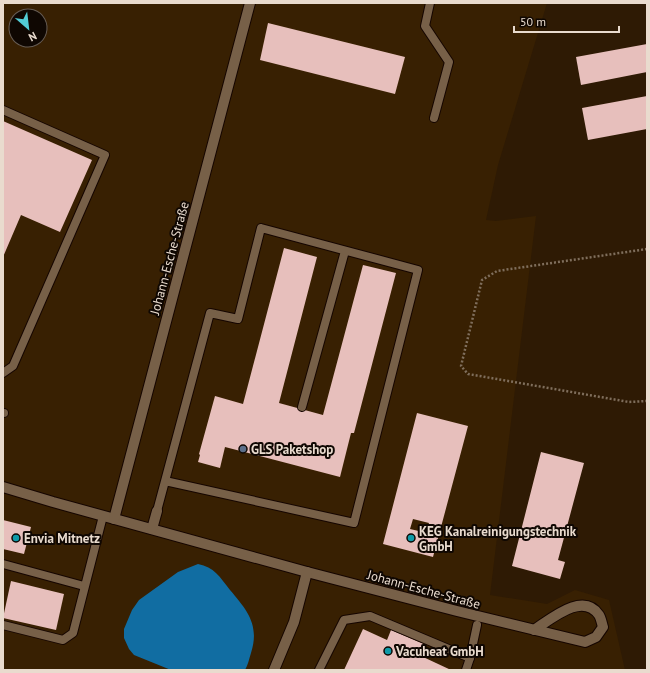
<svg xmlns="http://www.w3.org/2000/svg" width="650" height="673" viewBox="0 0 650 673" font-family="'PT Sans',sans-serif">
	<rect width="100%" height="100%" fill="#2e1a04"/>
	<path fill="#382002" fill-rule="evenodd" d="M3,3h544l-49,162 -12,55 10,1 40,-5 -46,379 57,9 28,-14 34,10 16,70h-622zM16,16h24v24h-24z"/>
	<path fill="#116da2" d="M198,564c16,3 22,13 32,26 17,20 30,35 21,63 -2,6 -3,12 -6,17h-74l-37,-15 -5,-6 -5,-11v-9l8,-19 7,-10 39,-28z"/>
	<g fill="#e7bfbc" fill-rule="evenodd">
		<polygon points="268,23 405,57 395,94 260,60"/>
		<polygon points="647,44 647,72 581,85 576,57"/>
		<polygon points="647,96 647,129 588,140 582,108"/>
		<polygon points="3,121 92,160 60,232 21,215 3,257"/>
		<polygon points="284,248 317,257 279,403 323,415 363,265 396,273 354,433 351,433 340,477 225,447 220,468 198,462 200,455 199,454 215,396 243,404"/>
		<path d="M417,413l51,13 -35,131 -50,-13zM413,519l16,4 -2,6 -3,-1 -1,4 -13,-3z"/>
		<polygon points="541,452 584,463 558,560 565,562 560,579 512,566"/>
		<polygon points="3,520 31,527 24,554 3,549"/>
		<polygon points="11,581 64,594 56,630 3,618"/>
		<polygon points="363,629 387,640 391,630 426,645 421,656 451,670 344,670"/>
	</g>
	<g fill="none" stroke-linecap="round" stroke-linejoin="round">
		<g stroke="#150500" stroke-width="10">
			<g id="service">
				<polyline points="430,3 425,26 449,62 434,118"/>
				<polyline points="3,110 105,155 13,366 3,373"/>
				<polyline points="302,407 345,251"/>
				<polyline points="3,413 4,413"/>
				<polyline points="157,511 210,313 238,319 261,228 418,270 354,523 165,481"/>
				<polyline points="3,564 84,586"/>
				<polyline points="3,625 63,640 73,633 103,516"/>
				<polyline points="319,670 344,620 370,616 470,658 477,625"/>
				<polyline points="466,670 470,658"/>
			</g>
		</g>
		<g stroke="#150500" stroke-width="12">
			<g id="minor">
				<path d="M3,487l50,15 254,70 150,39 128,31 11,-5 7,-10c-1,-3 -2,-9 -4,-12 -16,-24 -48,4 -65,15"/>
				<polyline points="114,519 250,3"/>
				<polyline points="152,529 157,511"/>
				<polyline points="274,670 294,622 307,572"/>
			</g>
		</g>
		<polyline stroke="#7f6e5c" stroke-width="2.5" stroke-dasharray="2 2" stroke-linecap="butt" points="647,249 497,271 482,280 461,366 468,374 629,402 647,401"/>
		<use href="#service" stroke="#776048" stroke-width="8"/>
		<use href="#minor" stroke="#776048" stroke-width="10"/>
	</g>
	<circle fill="#5c6f8a" stroke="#0f0702" stroke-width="1.5" cx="243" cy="449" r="4"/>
	<g fill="#0f9aa8" stroke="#0f0702" stroke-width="1.5">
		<circle cx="16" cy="538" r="4"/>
		<circle cx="411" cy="538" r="4"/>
		<circle cx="388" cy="651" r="4"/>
	</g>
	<g text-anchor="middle" stroke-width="4" stroke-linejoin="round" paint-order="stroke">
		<g font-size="13" fill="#e9dbce" stroke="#0f0702">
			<text transform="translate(169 258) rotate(-75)" y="5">Johann-Esche-Straße</text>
			<text transform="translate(424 589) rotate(15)" y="5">Johann-Esche-Straße</text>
		</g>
		<g font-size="13" font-weight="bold" fill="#e9dbce" stroke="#0f0702" text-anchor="start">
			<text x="251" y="454">GLS Paketshop</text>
			<text x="419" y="536">KEG Kanalreinigungstechnik<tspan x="419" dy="15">GmbH</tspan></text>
			<text x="24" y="543">Envia Mitnetz</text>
			<text x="396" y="656">Vacuheat GmbH</text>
		</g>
	</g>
	<rect width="650" height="673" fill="none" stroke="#e9dbce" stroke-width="8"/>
	<g transform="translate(28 28) rotate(152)"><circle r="19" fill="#0f0702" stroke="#665c54"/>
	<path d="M0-3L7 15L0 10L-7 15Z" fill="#52ccd5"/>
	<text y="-6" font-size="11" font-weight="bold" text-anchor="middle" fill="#e9dbce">N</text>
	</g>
	<path d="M514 26v6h105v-6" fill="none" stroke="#e9dbce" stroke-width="2"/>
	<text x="520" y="26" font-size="12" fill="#e9dbce" stroke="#0f0702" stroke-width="3" paint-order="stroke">50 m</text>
</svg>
